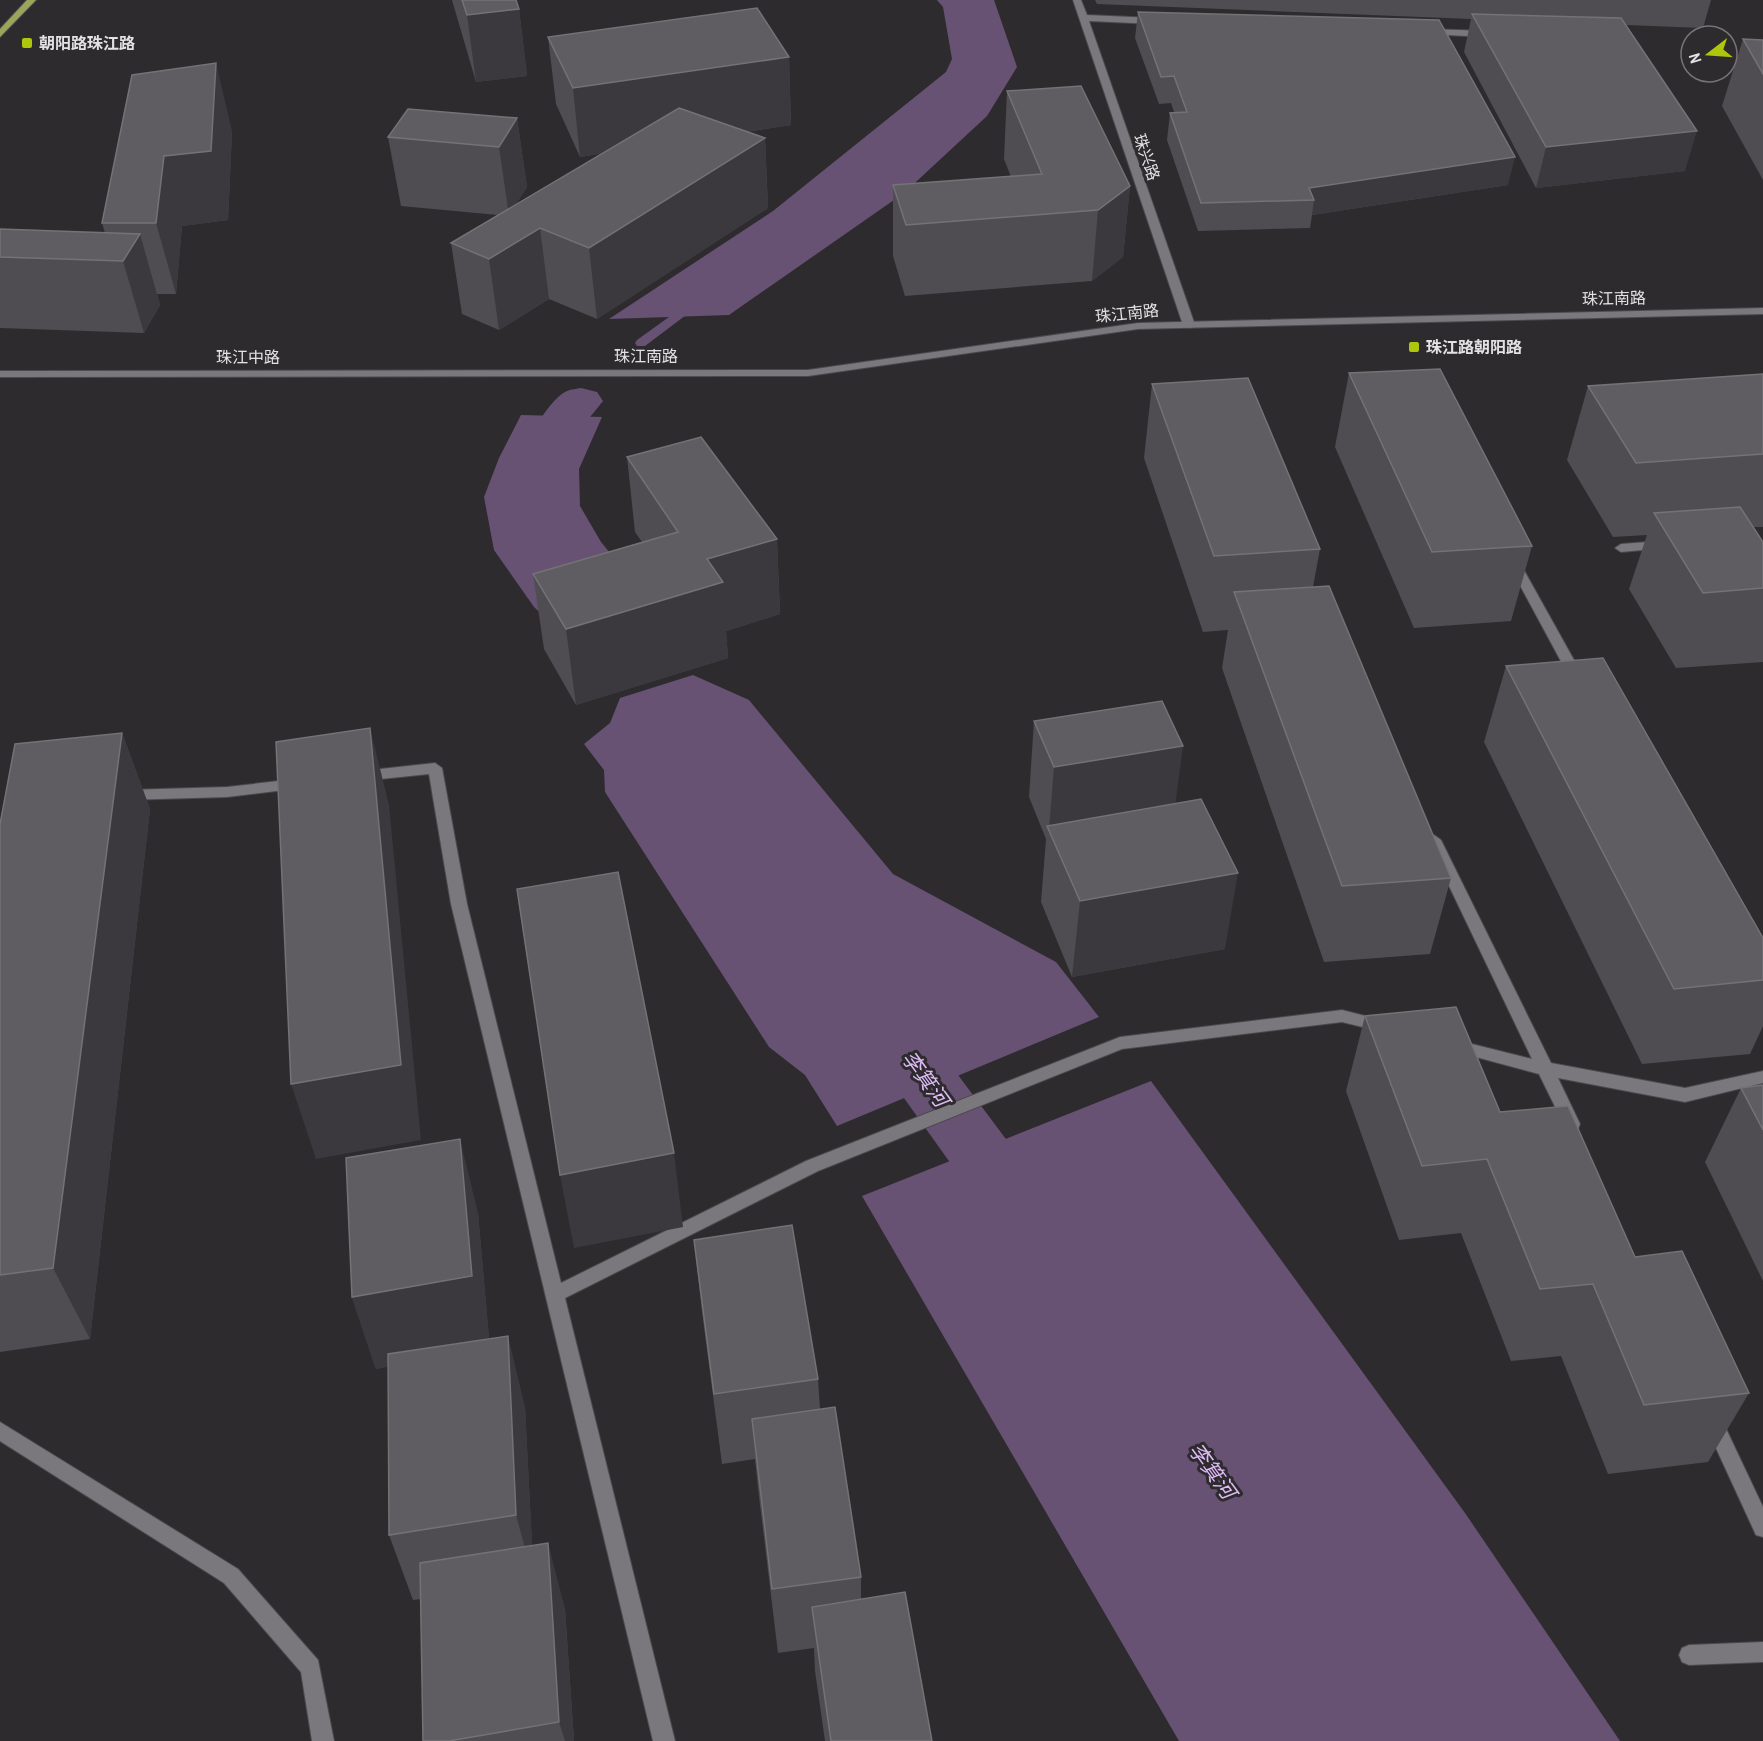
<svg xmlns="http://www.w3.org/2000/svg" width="1763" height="1741" viewBox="0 0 1763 1741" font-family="'Archivo Narrow','Noto Sans SC',sans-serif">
	<rect width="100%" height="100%" fill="#2e2b2f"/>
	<g fill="#675274">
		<polygon points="937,0 994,0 1017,67 987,116 904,193 729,315 609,319 773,211 946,72 952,59 943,7"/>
		<polygon points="521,415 602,417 579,469 580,506 601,542 646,597 566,637 534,607 494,550 484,497 499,458"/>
		<polygon points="693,675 749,700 893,874 1056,962 1099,1017 837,1126 805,1075 769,1047 605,792 604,770 584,744 610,723 620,698"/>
		<polygon points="1151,1081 1465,1513 1620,1741 1179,1741 862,1196"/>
	</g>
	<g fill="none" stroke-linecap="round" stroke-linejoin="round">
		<polygon fill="#675274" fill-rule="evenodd" points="694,299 698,300 698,306 645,346 637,346 635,343 637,340"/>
		<g fill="#675274" fill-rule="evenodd">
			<path d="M581,388l16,4 6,9 -25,31 -32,64 -17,4 -17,-4 -6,-10c10,-23 38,-85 61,-95 4,-2 10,-2 14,-3z"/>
			<polygon points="886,1001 908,1008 1047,1194 1057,1214 1047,1234 1024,1242 1001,1234 864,1042 855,1025 864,1008"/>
		</g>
		<g stroke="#4b494c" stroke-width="2">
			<g id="service">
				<polygon points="1661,541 1667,545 1665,548 1621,552 1615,548 1621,544"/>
				<polygon points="1514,559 1520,563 1584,678 1582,681 1577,682 1570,678 1508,563"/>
				<polygon points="435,763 442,768 467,904 561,1283 806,1161 1120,1037 1342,1010 1389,1022 1391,1026 1389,1030 1383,1032 1342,1022 1122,1049 818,1171 565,1298 675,1741 653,1741 451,904 429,774 362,781 355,776 362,771"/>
				<polygon points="296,779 303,784 301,788 227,797 126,800 119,795 126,790 227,787"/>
				<polygon points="1434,835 1441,840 1551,1063 1685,1088 1763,1071 1763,1083 1685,1102 1558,1078 1580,1124 1578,1129 1572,1131 1566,1129 1539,1074 1450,1050 1448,1046 1450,1042 1456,1040 1532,1059 1427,840"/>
				<polygon points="1713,1413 1720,1416 1763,1507 1763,1537 1756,1535 1704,1422 1706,1416"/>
				<polygon points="0,1422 238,1569 318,1660 334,1741 312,1741 301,1672 224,1583 0,1441"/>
				<polygon points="1763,1642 1763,1662 1689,1665 1682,1662 1679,1655 1682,1648 1689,1645"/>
			</g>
		</g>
		<g stroke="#4b494c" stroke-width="2">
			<g id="minor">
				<polygon points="1073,0 1081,0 1087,15 1155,18 1160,21 1155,24 1089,21 1195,325 1193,327 1189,328 1183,325"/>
				<polygon points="1428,29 1488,31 1493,34 1488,37 1425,34 1423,32"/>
			</g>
		</g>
		<g stroke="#4b494c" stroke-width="2">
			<polygon id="tertiary" points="1763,308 1763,314 1138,329 808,376 0,377 0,371 808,370 1138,323"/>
		</g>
		<g stroke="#4b494c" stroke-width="2">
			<polygon id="primary" points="27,0 36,0 0,37 0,29"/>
		</g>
		<use href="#service" fill="#7a787d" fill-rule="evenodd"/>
		<use href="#minor" fill="#7a787d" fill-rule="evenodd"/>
		<use href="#tertiary" fill="#7a787d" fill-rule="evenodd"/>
		<use href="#primary" fill="#99a65a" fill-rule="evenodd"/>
	</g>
	<g fill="#4f4d51">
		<polygon points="452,0 516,0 519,9 527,76 476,82"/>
		<polygon points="1095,0 1711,0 1703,28 1626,25 1685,171 1536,188 1464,52 1471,19 1097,4"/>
		<polygon points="1138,12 1508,185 1312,215 1310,228 1198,231 1167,140 1170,113 1174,112 1171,103 1159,104 1135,38"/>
		<polygon points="548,37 789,57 791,125 746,132 765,138 768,208 597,319 549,299 499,330 462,314 451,243 498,215 401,206 388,137 517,118 527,187 516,204 603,153 580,157 556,104"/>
		<polygon points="1743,39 1763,40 1763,180 1722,106"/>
		<polygon points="1007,91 1130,186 1123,257 1092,281 905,296 893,256 893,185 1011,177 1004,159"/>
		<polygon points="232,131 228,220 182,226 176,294 157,294 160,305 144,333 0,328 0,229 105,233 102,223"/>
		<polygon points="1349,373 1532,546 1511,621 1414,628 1335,447"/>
		<polygon points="1763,374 1763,527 1753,527 1763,542 1763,662 1676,668 1629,589 1647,535 1613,537 1567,460 1588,386"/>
		<polygon points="1152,384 1320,549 1313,587 1451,878 1430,954 1324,962 1222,668 1228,630 1203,632 1144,458"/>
		<polygon points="627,457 777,539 780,614 726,631 728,658 576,705 544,649 533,574 642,542 635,532"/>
		<polygon points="1506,666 1763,938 1763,1026 1750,1054 1642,1064 1484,742"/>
		<polygon points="1034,721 1175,804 1225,949 1072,977 1041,902 1046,839 1029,797"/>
		<polygon points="122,733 150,809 90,1339 0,1352 0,824"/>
		<polygon points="1365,1016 1500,1112 1635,1257 1749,1393 1708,1462 1608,1474 1561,1356 1511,1361 1461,1233 1399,1240 1346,1091"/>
		<polygon points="1763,1085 1763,1281 1705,1162 1741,1088"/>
		<polygon points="478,1213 489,1339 525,1407 532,1546 565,1609 574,1741 423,1741 421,1599 413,1600 389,1535 388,1366 376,1369 352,1297"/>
		<polygon points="694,1240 818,1379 820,1409 861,1577 861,1599 932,1741 825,1741 815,1671 814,1648 778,1653 758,1488 755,1459 722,1464 702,1312"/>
	</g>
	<g fill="#3b393d">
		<polygon points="519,9 527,76 476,82 467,15"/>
		<polygon points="789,57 791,125 580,157 573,88"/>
		<polygon points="216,63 232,131 228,220 182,226 176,294 156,223 164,156"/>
		<polygon points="517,118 527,187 509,216 499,147"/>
		<polygon points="1697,131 1685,171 1536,188 1546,147"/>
		<polygon points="765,138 768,208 597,319 589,248"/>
		<polygon points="1515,157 1508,185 1312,215 1314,200 1309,188"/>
		<polygon points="1130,186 1123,257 1092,281 1098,210"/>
		<polygon points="540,228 549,299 499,330 489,259"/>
		<polygon points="140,234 160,305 144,333 123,261"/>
		<polygon points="777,539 780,614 726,631 728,658 576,705 566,629 707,559"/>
		<polygon points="370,728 389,805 421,1140 316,1159 291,1084"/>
		<polygon points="122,733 150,809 90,1339 53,1268"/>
		<polygon points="1183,746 1173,822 1049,829 1054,767"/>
		<polygon points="1238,873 1225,949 1072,977 1080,901"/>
		<polygon points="460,1139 478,1213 490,1348 376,1369 352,1297"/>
		<polygon points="674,1153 683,1227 574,1248 560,1175"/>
		<polygon points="508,1336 525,1407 534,1581 516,1515"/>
		<polygon points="548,1543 565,1609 574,1741 565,1741 559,1722"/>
	</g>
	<g fill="#5f5d61" stroke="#737275" stroke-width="1.5">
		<polygon points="462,0 516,0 519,9 467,15"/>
		<polygon points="757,8 789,57 573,88 548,37"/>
		<polygon points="1138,12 1439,20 1515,157 1309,188 1314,200 1201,203 1170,113 1187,112 1174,76 1161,77"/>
		<polygon points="1472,14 1621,18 1697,131 1546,147"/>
		<polygon points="1743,39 1763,40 1763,74"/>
		<polygon points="216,63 211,151 164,156 156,223 102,223 132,75"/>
		<polygon points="1081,86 1130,186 1098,210 906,225 893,185 1042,174 1007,91"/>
		<polygon points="679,108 765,138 589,248 540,228 489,259 451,243"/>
		<polygon points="408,109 517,118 499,147 388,137"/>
		<polygon points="0,229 140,234 123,261 0,257"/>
		<polygon points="1440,369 1532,546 1432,552 1349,373"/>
		<polygon points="1763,374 1763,454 1636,463 1588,386"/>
		<polygon points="1248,378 1320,549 1214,556 1152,384"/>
		<polygon points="701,437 777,539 707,559 723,582 566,629 533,574 678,532 627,457"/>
		<polygon points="1740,507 1763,542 1763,588 1703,593 1654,513"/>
		<polygon points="1329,586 1451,878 1342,886 1234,592"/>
		<polygon points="1603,658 1763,938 1763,980 1674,989 1506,666"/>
		<polygon points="1162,701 1183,746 1054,767 1034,721"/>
		<polygon points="370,728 401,1065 291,1084 276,742"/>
		<polygon points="122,733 53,1268 0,1275 0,824 15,744"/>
		<polygon points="1201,799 1238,873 1080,901 1047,826"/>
		<polygon points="618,872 674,1153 560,1175 517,889"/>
		<polygon points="1456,1007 1500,1112 1568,1106 1635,1257 1682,1251 1749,1393 1644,1405 1593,1284 1540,1289 1487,1159 1422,1166 1365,1016"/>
		<polygon points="1763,1085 1763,1130 1741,1088"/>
		<polygon points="460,1139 472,1276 352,1297 346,1158"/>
		<polygon points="792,1225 818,1379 714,1394 694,1240"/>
		<polygon points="508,1336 516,1515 389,1535 388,1354"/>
		<polygon points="835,1407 861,1577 772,1589 752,1419"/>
		<polygon points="548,1543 559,1722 449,1741 423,1741 420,1563"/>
		<polygon points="905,1592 932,1741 831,1741 812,1607"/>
	</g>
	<g fill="#aec60c" stroke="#2e2b2f" stroke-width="2">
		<rect x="21" y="37" width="12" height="12" rx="3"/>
		<rect x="1408" y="341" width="12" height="12" rx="3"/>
	</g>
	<g text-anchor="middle" stroke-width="6" stroke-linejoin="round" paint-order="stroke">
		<g font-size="16" font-weight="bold" fill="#e2e1e3" stroke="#2e2b2f" text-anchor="start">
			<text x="39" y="49">朝阳路珠江路</text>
			<text x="1426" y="353">珠江路朝阳路</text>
		</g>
		<g font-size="16" fill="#e2e1e3" stroke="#2e2b2f">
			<text transform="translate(1147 157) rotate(71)" y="6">珠兴路</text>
			<text transform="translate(1614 298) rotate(-1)" y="6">珠江南路</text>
			<text transform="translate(1127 313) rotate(-6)" y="6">珠江南路</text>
			<text x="646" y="362">珠江南路</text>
			<text x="248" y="363">珠江中路</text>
		</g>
		<g font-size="21" font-style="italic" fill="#debbf6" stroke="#2e2b2f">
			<text transform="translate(925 1079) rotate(54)" y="7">李箕河</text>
			<text transform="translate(1212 1471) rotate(54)" y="7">李箕河</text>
		</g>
	</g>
	<g transform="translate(1709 54) rotate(253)"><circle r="28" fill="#2e2b2f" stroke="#767477" stroke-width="1.5"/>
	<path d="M0-4.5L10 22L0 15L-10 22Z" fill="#aec60c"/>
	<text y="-9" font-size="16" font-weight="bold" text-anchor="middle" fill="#e2e1e3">N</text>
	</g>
</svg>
